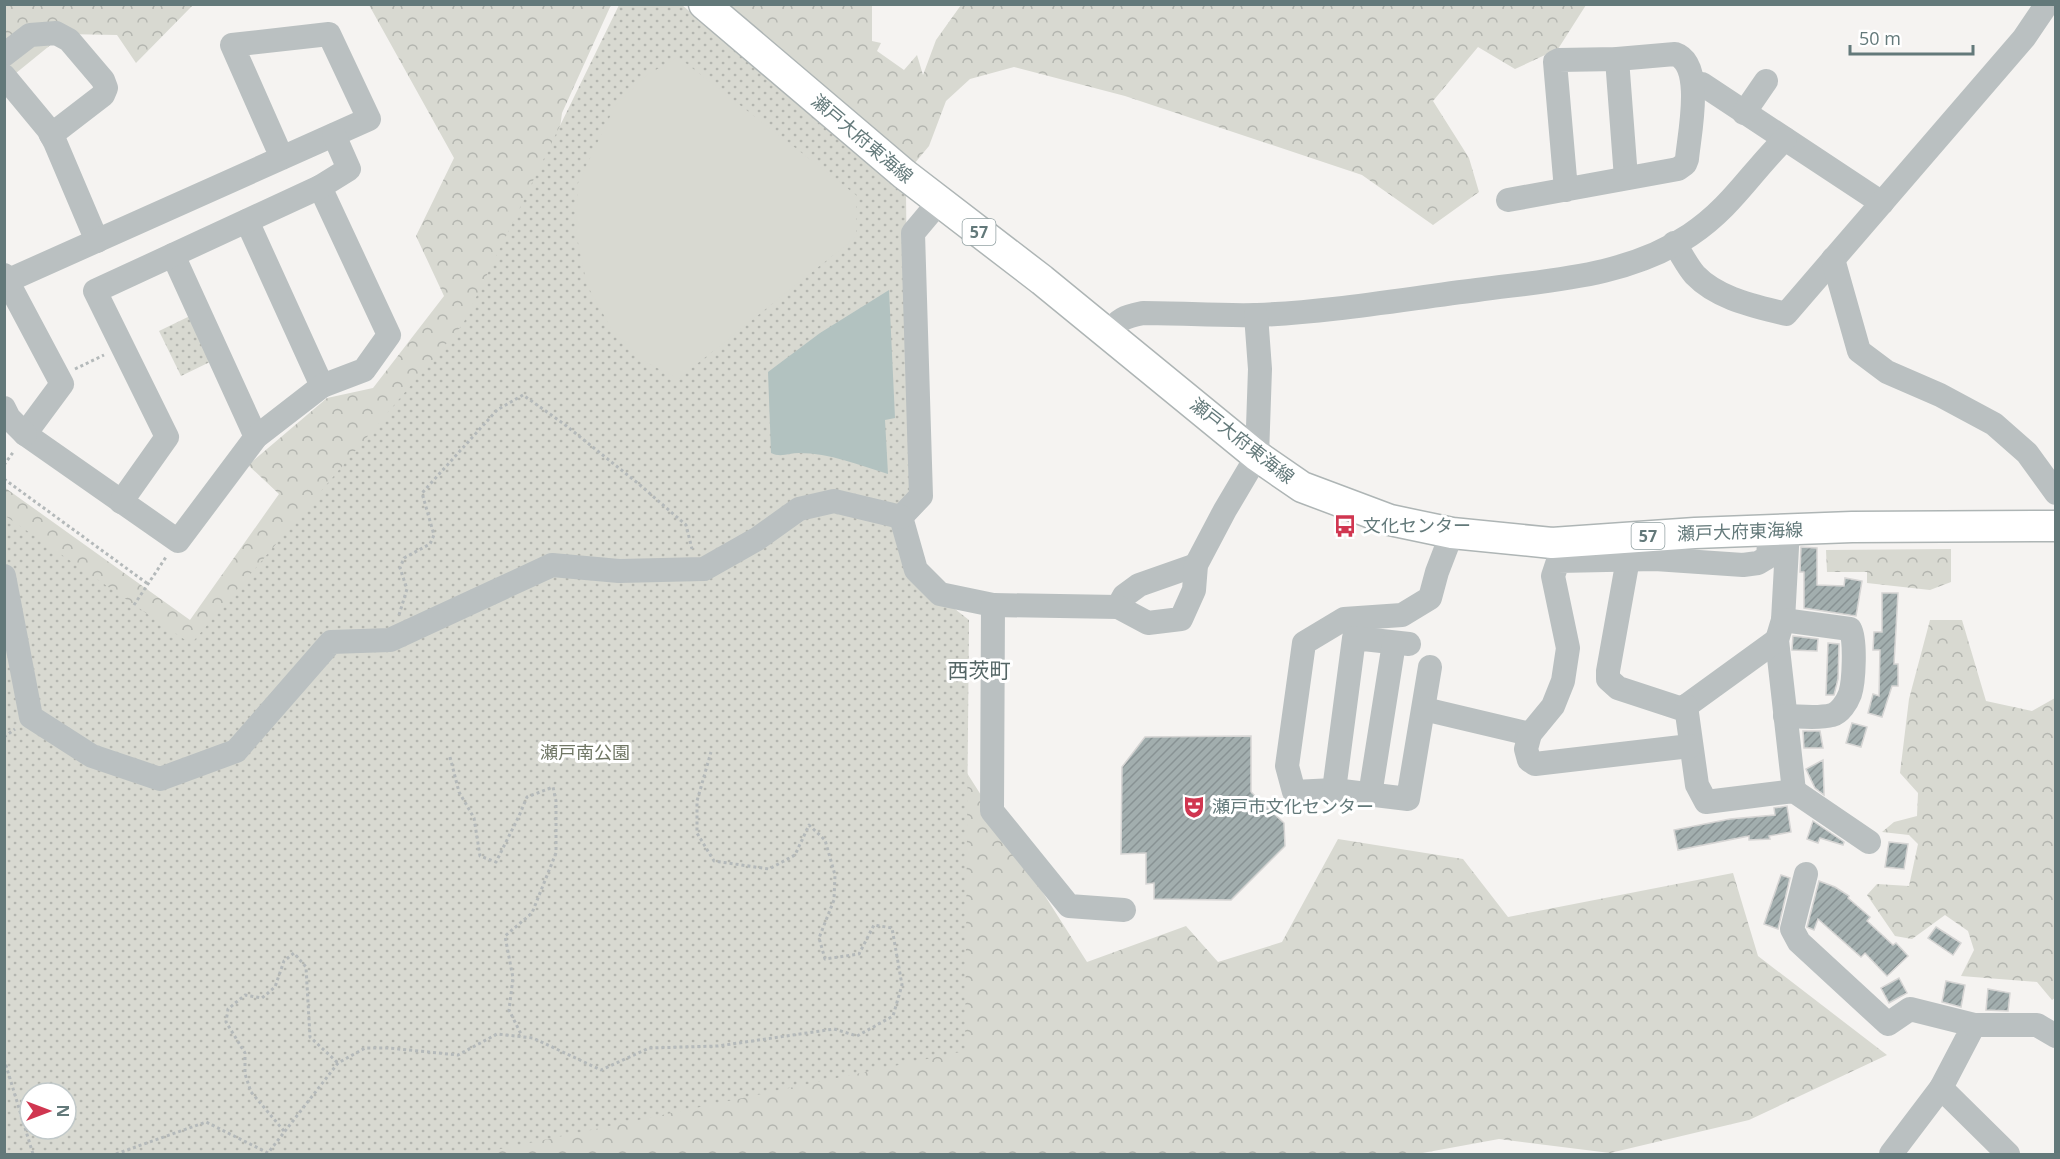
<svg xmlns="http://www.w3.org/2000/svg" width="2060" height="1159" viewBox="0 0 2060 1159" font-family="'Open Sans','Noto Sans JP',sans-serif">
	<defs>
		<pattern id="forest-crowns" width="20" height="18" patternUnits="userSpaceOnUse" patternTransform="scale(1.5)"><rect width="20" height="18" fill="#d8d9d1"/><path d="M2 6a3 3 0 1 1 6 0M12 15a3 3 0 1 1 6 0" fill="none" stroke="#b3b5af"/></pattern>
		<pattern id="park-dots" width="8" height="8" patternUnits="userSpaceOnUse" patternTransform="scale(1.5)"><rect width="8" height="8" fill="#d8d9d1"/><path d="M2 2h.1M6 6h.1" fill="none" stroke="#b3b5af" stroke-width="1.8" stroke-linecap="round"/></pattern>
		<pattern id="building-hatch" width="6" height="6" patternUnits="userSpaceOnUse" patternTransform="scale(1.5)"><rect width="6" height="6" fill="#a2aeae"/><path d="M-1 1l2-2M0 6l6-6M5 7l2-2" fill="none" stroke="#889293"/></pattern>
	</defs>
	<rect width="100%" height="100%" fill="#f5f3f1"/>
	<g fill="url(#forest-crowns)" fill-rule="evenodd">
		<polygon points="5,5 193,5 136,63 117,35 64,34 5,82"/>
		<polygon points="369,5 611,5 562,113 536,307 180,754 5,547 4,487 190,620 279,494 248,465 327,398 373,388 444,296 416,236 454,158"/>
		<polygon points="723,5 872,5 872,41 881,43 877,51 904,70 917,55 923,75 936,40 961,5 1586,5 1558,49 1515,69 1478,47 1433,101 1469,158 1479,192 1433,225 1362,175 1125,96 1014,67 970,79 946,101 929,146 914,164"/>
		<polygon points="1951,549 1951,582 1930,590 1867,583 1867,572 1827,572 1826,550"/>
		<polygon points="1930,620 1962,620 1986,701 2032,711 2055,698 2056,997 2052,1000 2037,982 1961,976 1974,950 1968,931 1945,915 1912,939 1895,936 1867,895 1877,884 1909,886 1918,844 1909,835 1882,832 1894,822 1917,816 1918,793 1900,773 1909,699"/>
		<path d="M953,751l134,211 99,-36 32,36 64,-20 56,-103 125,20 45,58 225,-44 25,83 129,99 -138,65 -139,33 -111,-14 -82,15h-1412v-399zM30,1093h36v36h-36z"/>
	</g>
	<g fill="url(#park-dots)" fill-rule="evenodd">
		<path d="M619,5h63l224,188 4,381 59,46 -4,431 -488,103h-472l-1,-639 187,129 272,-320zM30,1093h36v36h-36z"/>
		<polygon points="192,315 214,360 181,376 159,331"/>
	</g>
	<polygon fill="#d8d9d1" points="678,57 856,195 856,237 678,379 642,360 611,328 587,285 576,233 578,183 615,106 647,75"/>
	<path fill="#b2c2c0" d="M889,290l6,128 -10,2 3,54c-29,-9 -58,-21 -89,-21 -10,0 -18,5 -28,0l-3,-81 52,-39z"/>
	<g fill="url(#building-hatch)" stroke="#d6d5d4" stroke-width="1.5">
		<polygon points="1801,547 1817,548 1817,585 1844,586 1845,578 1862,581 1856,616 1804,608 1804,572 1800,572"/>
		<polygon points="1882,593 1898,593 1894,664 1898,664 1898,686 1892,686 1882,717 1868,713 1873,694 1879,696 1880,650 1873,650 1874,632 1882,632"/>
		<polygon points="1793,636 1818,639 1817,651 1792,650"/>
		<polygon points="1828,643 1839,644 1838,679 1834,695 1826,695"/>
		<polygon points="1852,723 1867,727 1861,747 1846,743"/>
		<polygon points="1803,731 1820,731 1823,748 1804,748"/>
		<polygon points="1251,736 1251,792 1284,823 1285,846 1231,900 1154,899 1154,883 1146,884 1146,853 1121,854 1122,767 1145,737"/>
		<polygon points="1823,760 1824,791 1824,795 1815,788 1806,769"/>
		<polygon points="1787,806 1791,832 1769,836 1770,839 1749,840 1749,836 1678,850 1674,830 1730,819 1775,815 1774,808"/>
		<polygon points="1813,821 1844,842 1843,845 1820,838 1818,843 1807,839"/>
		<polygon points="1889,842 1908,844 1904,869 1885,867"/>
		<polygon points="1781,875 1790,878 1778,929 1764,924"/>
		<polygon points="1819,881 1835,887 1849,896 1848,898 1870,917 1867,921 1893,945 1896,943 1908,956 1887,976 1865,953 1861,957 1818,919 1814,930 1807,927"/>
		<polygon points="1936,927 1961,943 1953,955 1928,938"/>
		<polygon points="1899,978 1907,993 1889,1003 1881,988"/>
		<polygon points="1946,981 1965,985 1961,1007 1942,1002"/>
		<polygon points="1988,989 2010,993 2008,1011 1986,1010"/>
	</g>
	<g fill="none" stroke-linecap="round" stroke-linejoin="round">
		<g stroke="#aeb5b5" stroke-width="33">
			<polyline id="major" points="704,4 904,174 1042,280 1257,456 1302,487 1390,520 1452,533 1552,543 1695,533 1852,527 2056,526"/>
		</g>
		<g stroke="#b4b9ba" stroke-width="3" stroke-dasharray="3 3" stroke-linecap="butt">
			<polyline points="75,369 104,355"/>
			<polyline points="4,465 14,451"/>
			<polyline points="4,479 148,584"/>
			<polyline points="134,605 166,557"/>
			<polyline points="399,615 407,589 400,568 404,558 430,544 434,535 422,493 497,410 523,395 564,424 640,485 686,525 692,549"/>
			<polyline points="4,737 15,729"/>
			<polyline points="450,757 459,792 474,818 480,856 496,862 519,816 527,797 553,787 556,801 556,853 532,913 505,936 513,978 509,1010 522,1036"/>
			<polyline points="4,1059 33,1154"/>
			<polyline points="284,1131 251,1092 245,1074 245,1053 226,1022 228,1009 245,995 262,998 275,987 284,961 294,953 306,967 310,1037 338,1063"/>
			<polyline points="116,1154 206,1122 268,1153 338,1063 365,1048 389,1048 458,1055 497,1034 533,1038 601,1070 649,1048 718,1046 834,1029 857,1036 893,1016 902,985 892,928 874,925 859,954 825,959 819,938 834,900 835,875 825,840 809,825 795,855 769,869 714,861 697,833 697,801 711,752"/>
		</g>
		<g stroke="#bac0c1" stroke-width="24">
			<polyline points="4,55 30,35 56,33 69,40 103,80 106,88 103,95 51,135"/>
			<polyline points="1617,59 1626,178"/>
			<polyline points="4,76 48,129 55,142 97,241"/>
			<polyline points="1693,84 1702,84 1882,203"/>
			<polyline points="1744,113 1766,81"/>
			<path d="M1508,200l170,-31 7,-5 2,-5c2,-24 18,-95 -12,-105l-58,5 -58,1 -4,2 11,128"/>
			<polyline points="247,221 322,386"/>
			<path d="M1674,243c7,10 13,23 21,32 23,24 60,31 91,39l238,-276 23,-34"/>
			<polyline points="173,255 256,437"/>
			<polyline points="1833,259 1859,351 1887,372 1940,395 1994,424 2027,453 2056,493"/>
			<polyline points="4,275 62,384 25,434 178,541 256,437 322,386 364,370 389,335 320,187"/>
			<path d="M9,280c120,-53 240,-107 360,-161l-40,-85 -97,11 50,113"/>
			<path d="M1108,334c11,-16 17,-17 35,-21 38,0 76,3 114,2 74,-3 147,-16 220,-25 73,-10 150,-13 213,-55 42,-28 61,-63 95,-96"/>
			<polyline points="4,408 9,418 25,434"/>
			<polyline points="121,502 167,437 95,291 320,187 349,169 334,135"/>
			<polyline points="901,517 921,496 913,233 939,202"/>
			<polyline points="901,517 916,570 940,594 993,605"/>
			<polyline points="1788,529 1783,620 1777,640 1794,791"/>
			<polyline points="1628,559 1608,671 1608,679 1618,688 1679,708 1686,706 1777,640"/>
			<polyline points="4,576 31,717 92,756 160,779 236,751 331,642 390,640 552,565 619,571 704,569 757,539 799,509 834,501 901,517"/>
			<polyline points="1118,607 1124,596 1139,585 1196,565"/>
			<path d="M1783,620l67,9c6,11 4,53 0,65 -3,8 -10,19 -18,21 -14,4 -33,1 -47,1"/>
			<polyline points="1430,667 1408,799 1334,790 1294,792 1287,766 1304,643 1344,619 1402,615 1430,598 1437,572 1452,533"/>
			<polyline points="1686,706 1697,785 1706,802 1794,791 1869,842"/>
			<polyline points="1424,709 1530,734"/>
			<polyline points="1690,746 1535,764 1529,760 1526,749 1530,734 1553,706 1563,681 1568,648 1553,576 1558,561 1655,559 1743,565 1758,563 1768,557 1770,530"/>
			<polyline points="1334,790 1354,638 1409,644"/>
			<polyline points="1370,795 1394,643"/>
			<polyline points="1806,874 1792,929 1799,942 1888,1024 1910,1009 1974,1025 1941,1088"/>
			<polyline points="1124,910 1069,906 992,811 993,605 1118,607 1148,623 1181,619 1194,590 1196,565 1225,510 1257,456 1260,369 1256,315"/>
			<polyline points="1974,1025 2037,1025 2056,1036"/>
			<polyline points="1891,1154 1941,1088 2008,1154"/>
		</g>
		<use href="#major" stroke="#fff" stroke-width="30"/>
	</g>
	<defs>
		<g id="bus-bare" transform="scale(1.8)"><path d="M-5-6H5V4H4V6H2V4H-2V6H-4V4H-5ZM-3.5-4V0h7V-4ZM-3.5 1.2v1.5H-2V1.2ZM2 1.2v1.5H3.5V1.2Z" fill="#d03650" stroke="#fff" stroke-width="2.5" paint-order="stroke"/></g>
		<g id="theatre-bare" transform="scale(1.8)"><path d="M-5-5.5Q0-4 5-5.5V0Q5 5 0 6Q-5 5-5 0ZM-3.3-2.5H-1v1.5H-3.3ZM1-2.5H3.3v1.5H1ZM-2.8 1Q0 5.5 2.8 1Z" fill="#d03650" stroke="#fff" stroke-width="2.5" paint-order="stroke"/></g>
	</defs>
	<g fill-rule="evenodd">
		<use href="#bus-bare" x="1345" y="526"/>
		<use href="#theatre-bare" x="1194" y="807"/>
	</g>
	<g text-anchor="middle" stroke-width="6" stroke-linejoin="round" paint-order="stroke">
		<g fill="#fff" stroke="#92a1a2" stroke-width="1.5">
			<rect x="962.5" y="219" width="33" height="26" rx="4.5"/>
			<rect x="1631.5" y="523" width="33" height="26" rx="4.5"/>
		</g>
		<g font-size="16" font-weight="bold" fill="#63797a">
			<text x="979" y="238">57</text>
			<text x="1648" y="542">57</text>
		</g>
		<g font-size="18" fill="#63797a" stroke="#fff">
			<text transform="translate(862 139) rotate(40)" y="6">瀬戸大府東海線</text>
			<text transform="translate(1242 441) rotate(38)" y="6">瀬戸大府東海線</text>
			<text transform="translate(1740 532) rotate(-2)" y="6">瀬戸大府東海線</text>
		</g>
		<g font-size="18" fill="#63797a" stroke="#fff" text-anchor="start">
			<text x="1363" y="532">文化センター</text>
			<text x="1212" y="813">瀬戸市文化センター</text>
		</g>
		<g font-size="18" fill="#707765" stroke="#fff">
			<text x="585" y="759">瀬戸南公園</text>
		</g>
		<g font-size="21" fill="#546565" stroke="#fff">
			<text x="979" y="678">西茨町</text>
		</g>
	</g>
	<rect width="2060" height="1159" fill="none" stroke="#63797a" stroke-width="12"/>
	<g transform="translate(48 1111) rotate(90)"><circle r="28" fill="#ffffff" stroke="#c1c9ca" stroke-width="1.5"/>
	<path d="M0-4.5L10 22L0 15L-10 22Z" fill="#d03650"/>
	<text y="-9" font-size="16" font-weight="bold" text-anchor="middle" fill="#63797a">N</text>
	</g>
	<path d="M1850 45v9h123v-9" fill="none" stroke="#63797a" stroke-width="3"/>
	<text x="1859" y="45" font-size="18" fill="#63797a" stroke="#ffffff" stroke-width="4.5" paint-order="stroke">50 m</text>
</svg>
